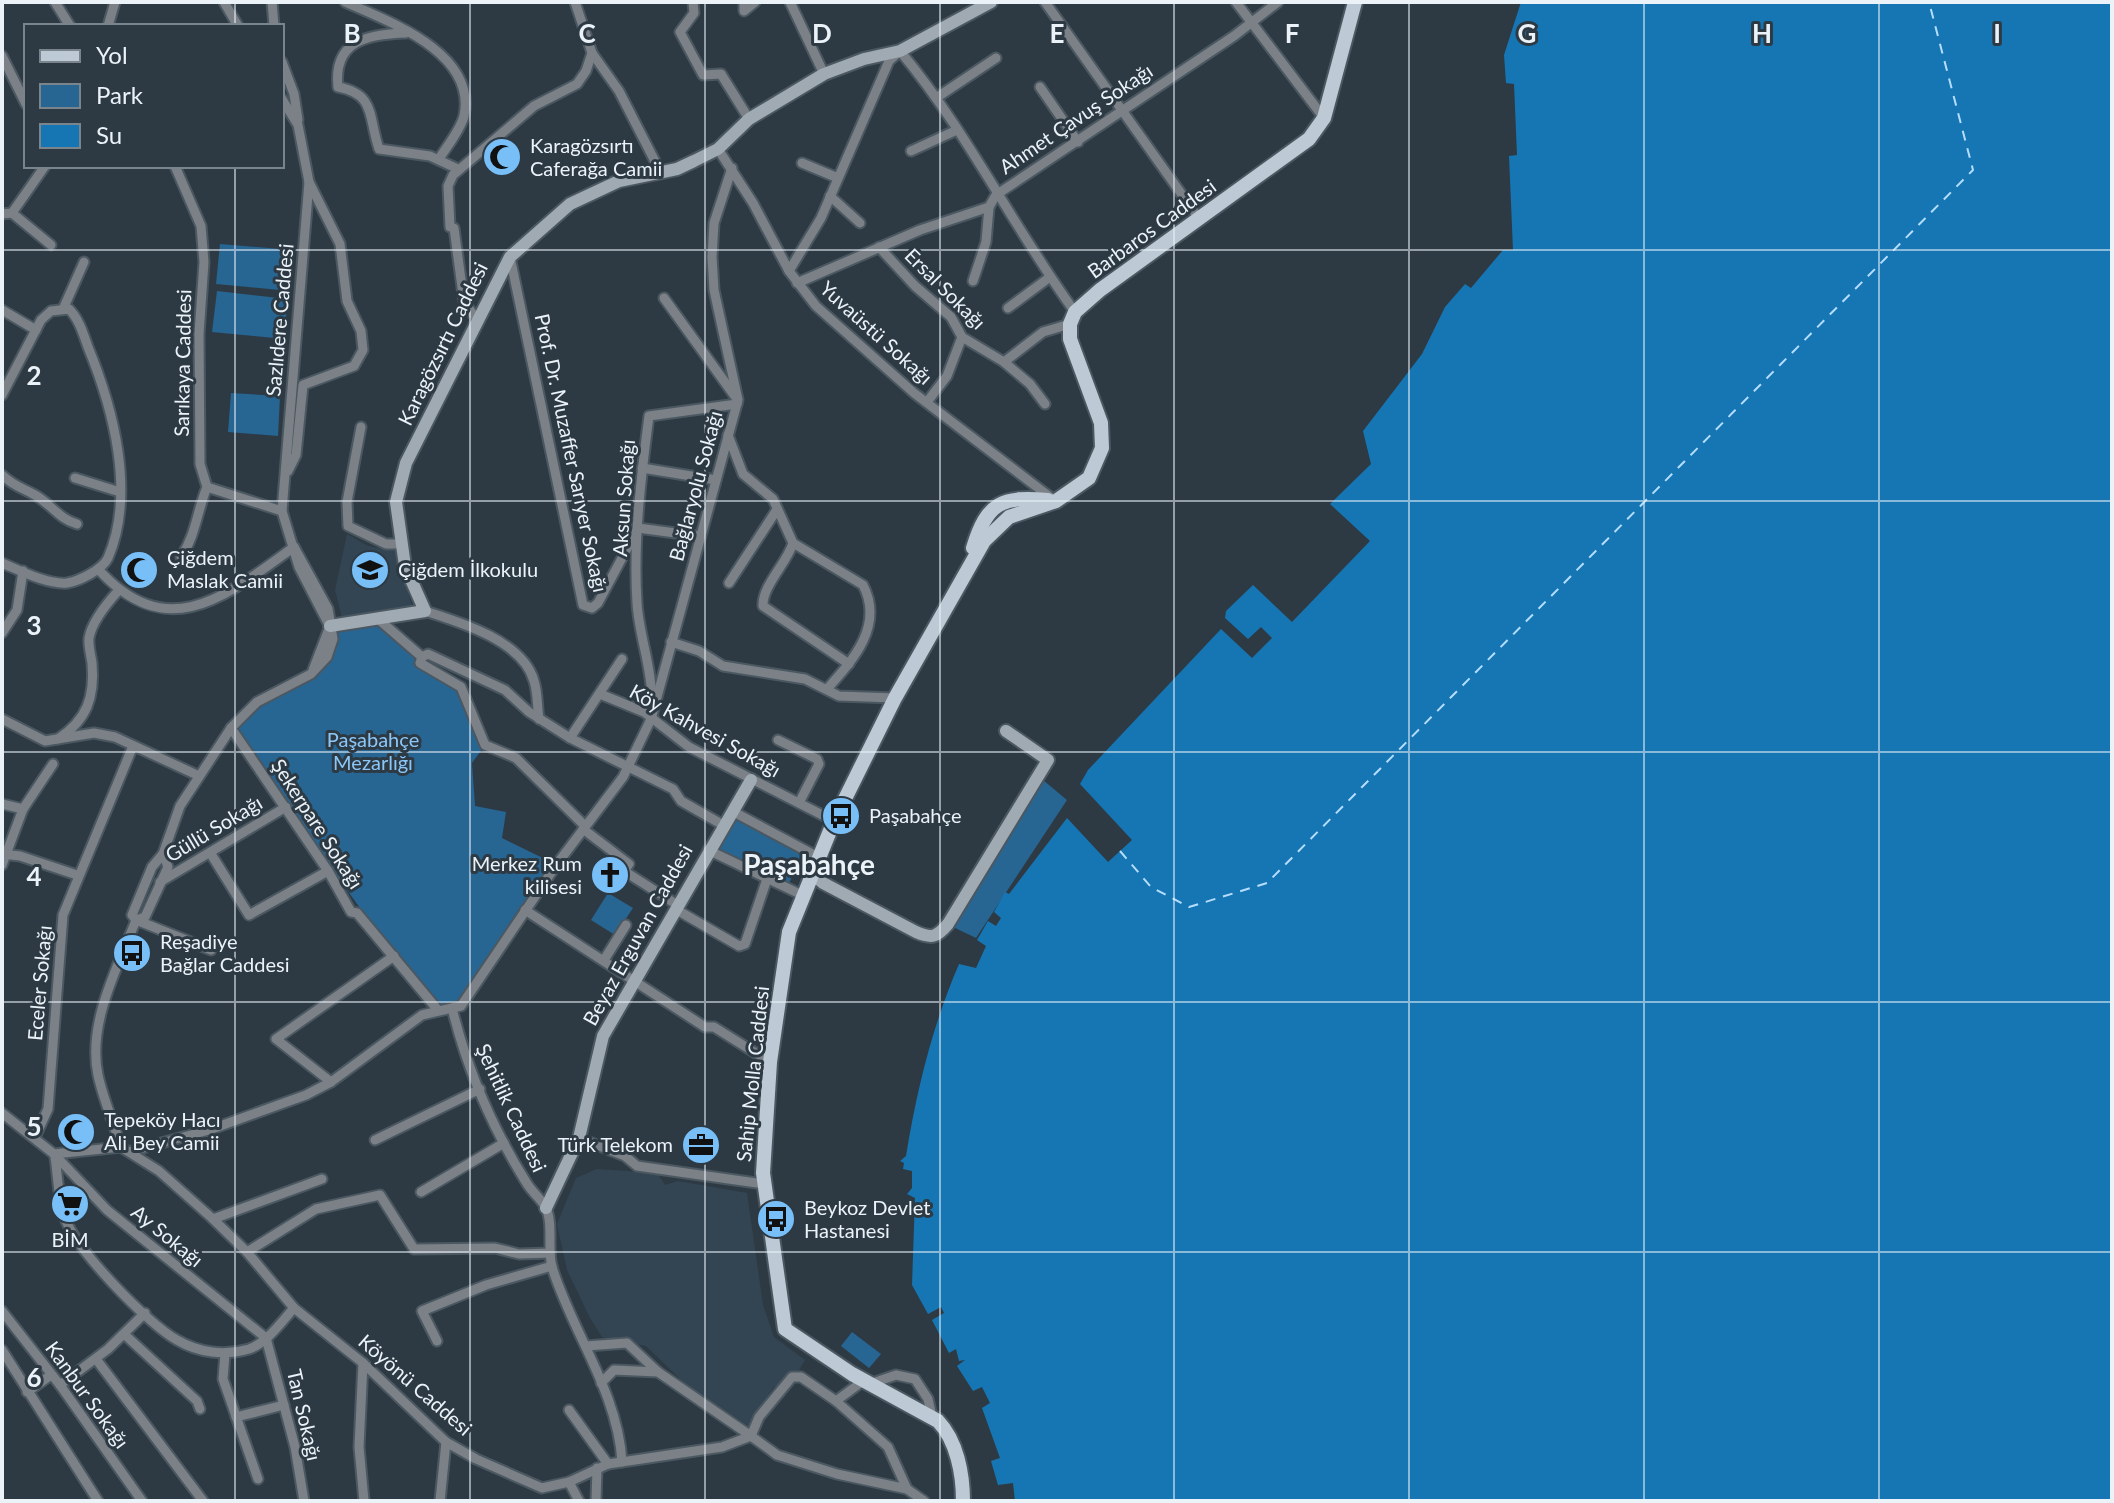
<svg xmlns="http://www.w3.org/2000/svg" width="2114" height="1503" viewBox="0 0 2114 1503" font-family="Lato,sans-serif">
	<rect width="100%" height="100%" fill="#2d3a44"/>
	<g fill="#334553">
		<polygon points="347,534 368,546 396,551 412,606 342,618 335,590"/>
		<polygon points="597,1169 657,1173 665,1185 678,1181 747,1193 763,1305 774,1337 805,1360 795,1377 773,1388 750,1427 685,1384 646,1346 602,1337 590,1318 567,1270 557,1224 576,1178"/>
	</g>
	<g fill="#276593">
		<polygon points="220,244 293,250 290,291 216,284"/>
		<polygon points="217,291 288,299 284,339 212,332"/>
		<polygon points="231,393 280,396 278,436 228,432"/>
		<path d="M377,618l81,71 27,56 -13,18 3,43 31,6 -4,26 55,27 -96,141 -24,3c-74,-90 -136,-188 -206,-281l26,-26 54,-28 19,-48z"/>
		<polygon points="1043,780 1067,800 976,938 951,926"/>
		<polygon points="734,817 804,853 788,885 715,849"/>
		<polygon points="608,893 633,908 615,935 591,920"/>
		<polygon points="852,1332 881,1354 869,1368 841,1346"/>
	</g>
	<path fill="#1676b4" d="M1521,2h591v1499h-1097l-2,-18 -15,2 -7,-24 9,-3 -18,-50 8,-5 -8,-16 -9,4 -16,-25 8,-6 -6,1 -3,-12 -7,4 -17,-33 12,-7 -3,-6 -13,7 -16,-29 3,-87 -8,-4 5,-6v-17l-9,-2 1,-6 -4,-2 6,-5c11,-67 26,-129 53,-192l17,4 10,-22 -9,-6 11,-19 8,5 5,-8 -7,-6 11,-20 4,2 58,-76 41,44 24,-22 -52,-56 8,-14 133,-141 31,29 20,-20 -11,-11 -13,12 -23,-21 1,-7 27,-26 39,37 78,-81 -40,-37 41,-40 -8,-33 59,-77 23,-47 20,-23 6,4 32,-38h10l-4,-94 8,-1 -3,-71 -8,-1 -2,-28z"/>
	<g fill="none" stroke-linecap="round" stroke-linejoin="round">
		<polyline stroke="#b5ddfe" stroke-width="2" stroke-dasharray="10 8" stroke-linecap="butt" points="1120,851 1151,887 1189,907 1267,883 1973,170 1929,2"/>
		<g stroke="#4b5861" stroke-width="13">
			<g id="street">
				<polyline points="55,2 70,26"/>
				<polyline points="224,2 238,26"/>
				<polyline points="272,2 274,26"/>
				<path d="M345,2c45,20 132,51 119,114 -4,15 -17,30 -25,43"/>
				<polyline points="693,2 694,13 680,32 703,75 721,74 749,119"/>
				<polyline points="744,2 744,11 755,2"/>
				<polyline points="790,2 824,74"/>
				<polyline points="1045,2 1200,220"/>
				<polyline points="1236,2 1324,118"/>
				<polyline points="108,26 115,2"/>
				<path d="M406,33c-39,1 -73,8 -68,54 38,7 30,30 41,62l51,7 28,13"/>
				<polyline points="592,53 619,91 661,173"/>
				<polyline points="2,56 26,104"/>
				<polyline points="282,62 294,94 298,120"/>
				<polyline points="1040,87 1078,142"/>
				<polyline points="936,98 996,58"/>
				<polyline points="282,99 298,125 309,182 282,511 299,567 328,623"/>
				<polyline points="718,149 753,203 789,271 816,306 914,393 1050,497"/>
				<polyline points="911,151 957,130"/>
				<polyline points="802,163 838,178"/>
				<polyline points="175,166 201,226 204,262 199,334 200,464 207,487 282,511"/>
				<polyline points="830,196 860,223"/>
				<polyline points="12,213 51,245"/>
				<polyline points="2,214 12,213 45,166"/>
				<polyline points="879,247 915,286 951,317 962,337 1004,362 1043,332 1070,324"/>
				<polyline points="510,257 583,605 592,608 598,603 638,528"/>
				<path d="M789,271l32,-53 68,-157 11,-10c67,80 113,176 175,261"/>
				<polyline points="973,281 986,242 989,207"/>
				<polyline points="797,283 920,230 989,207 996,195 1234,36 1278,2"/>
				<polyline points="664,298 737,399"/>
				<polyline points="64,307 84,262"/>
				<polyline points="1008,308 1050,277"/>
				<polyline points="2,310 36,330"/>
				<polyline points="478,321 464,302 454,228 450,227 448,186 453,175 534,106 577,84 586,71 592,53 575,2"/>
				<polyline points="1004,362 1030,384 1045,404"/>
				<path d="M2,395l39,-75 10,-9 18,-2c10,10 14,24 19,38 25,61 48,146 20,211 -6,12 -29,23 -41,25 -19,2 -48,-13 -65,-20"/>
				<polyline points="927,402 947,376 962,337"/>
				<polyline points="361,427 347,502 348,526 386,544 402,544"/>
				<path d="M728,435l15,39 30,25 20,44 70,42c21,40 -9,74 -35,103"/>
				<polyline points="642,468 716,480"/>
				<polyline points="288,471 296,455 303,385 354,366 363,350 361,331 347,301 340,244 309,182"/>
				<path d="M2,475c13,12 19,12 33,20 16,9 24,24 42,29"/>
				<polyline points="75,478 120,492"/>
				<polyline points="638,528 698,536"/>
				<path d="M793,543c-6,20 -31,43 -30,63l86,58"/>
				<path d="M181,557c15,-22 16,-46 26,-70"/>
				<path d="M98,569c70,77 128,27 196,-22"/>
				<polyline points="729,583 776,511"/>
				<path d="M425,611c35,11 98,30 109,70 4,12 3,26 5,38"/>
				<polyline points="377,618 422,657 420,663 461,687 485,745 516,758 585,826"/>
				<polyline points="2,633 17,610 23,571"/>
				<polyline points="671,642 699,651 723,666 805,679 839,696 895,698"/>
				<polyline points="422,657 428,654 505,690 529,712 570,738 673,789 681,801 723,825"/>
				<polyline points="313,670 330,626"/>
				<polyline points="600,694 644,712 689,747 834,821"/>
				<path d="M652,701c0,-34 -13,-65 -15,-98 -4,-62 4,-126 12,-187l88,-12"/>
				<polyline points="2,719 45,741 94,733 115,737 197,775"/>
				<polyline points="231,728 328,871 351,912 357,913 437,1009"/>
				<polyline points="570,738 622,659"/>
				<path d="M58,739c29,-19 37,-42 34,-76 -1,-7 -4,-18 -3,-25 3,-17 19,-36 30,-48"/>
				<polyline points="778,740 817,759 819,764 799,803"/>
				<polyline points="2,804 23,809 2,865"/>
				<polyline points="23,809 53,764"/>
				<polyline points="732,811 818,857"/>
				<polyline points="583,829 629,864 624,871 679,906"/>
				<polyline points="708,850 802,895"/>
				<polyline points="2,854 20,856 77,875"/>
				<polyline points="211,854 249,915 328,871"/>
				<polyline points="160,882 286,807"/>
				<polyline points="525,910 705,1027 714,1027 770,1062"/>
				<polyline points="677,910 739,946 745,944 767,879"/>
				<polyline points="136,920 211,950"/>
				<polyline points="136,920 145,917 168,867 163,854"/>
				<polyline points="604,960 626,925"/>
				<polyline points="331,1082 276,1039 394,956"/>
				<polyline points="2,1113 54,1154 121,1147"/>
				<polyline points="35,1137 48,1109 63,915 133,746"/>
				<polyline points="579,1138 625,1156 637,1166 764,1184"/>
				<polyline points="375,1140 480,1089"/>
				<polyline points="121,1147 159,1171 213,1219 247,1252 294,1308 363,1363 446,1442 476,1459 542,1488 569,1482 608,1464 722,1447 751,1436 777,1455 837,1474 907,1489 924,1501"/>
				<path d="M121,1147c-7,-24 -18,-48 -23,-72 -11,-52 20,-108 38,-155l-4,-5 20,-48 11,-13 17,-48 51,-78 26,-26 54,-28 16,-17 6,-18 -5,-30 -34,-62"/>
				<polyline points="132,1151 209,1130 306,1095 331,1082 422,1015 452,1008"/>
				<polyline points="54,1154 107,1210 266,1338 295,1447 304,1501"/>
				<path d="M55,1157c3,20 3,42 10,61 11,32 82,105 112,122 22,13 48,16 72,9 18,-6 33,-28 45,-41"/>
				<polyline points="421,1192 504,1143"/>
				<polyline points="213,1219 322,1179"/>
				<polyline points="247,1252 316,1209 380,1195 414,1249 495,1248 519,1254 550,1253"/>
				<polyline points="2,1311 60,1385 142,1501"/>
				<polyline points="124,1334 197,1401 200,1409"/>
				<polyline points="437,1341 422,1311 486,1285 552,1266"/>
				<polyline points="586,1346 627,1343 658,1372"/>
				<polyline points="2,1350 98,1501"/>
				<polyline points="225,1354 223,1379 258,1479"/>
				<polyline points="96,1359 203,1501"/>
				<polyline points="363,1363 359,1447 364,1501"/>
				<polyline points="601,1383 614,1370 658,1372 751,1436 759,1417 792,1377 801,1377 836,1401 863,1381"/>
				<polyline points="870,1384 896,1375 915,1379 928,1399 932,1417"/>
				<polyline points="60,1385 108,1349 145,1313"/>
				<polyline points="27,1392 51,1375"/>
				<polyline points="836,1401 888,1447 907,1489"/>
				<polyline points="569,1410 608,1464"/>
				<polyline points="236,1417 284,1405"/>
				<path d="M622,1462c-4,-70 -50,-130 -70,-195 -5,-18 2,-45 -7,-61 -5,-8 -14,-15 -19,-24 -33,-53 -59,-113 -74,-174l9,-2 96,-142 66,-87 28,-58 87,-319 -24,-110 -2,-33 2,-34 18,-55"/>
				<polyline points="569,1482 579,1501"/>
				<polyline points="440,1501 446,1442"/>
				<polyline points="596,1501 597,1468"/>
			</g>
		</g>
		<g stroke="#4b5861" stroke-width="16">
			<g id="secondary">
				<polyline points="330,626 425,611 405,566 396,502 406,463 510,257 570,204 619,181 677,169 694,161 718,149 749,119 824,74 864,59 900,51 991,2"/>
				<path d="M811,873l12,10 93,49c16,7 21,5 32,-8l100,-164 -42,-29"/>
				<polyline points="546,1208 579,1138 603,1036 751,780"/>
			</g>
		</g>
		<g stroke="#4b5861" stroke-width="18">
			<g id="primary">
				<path d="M973,548c14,-46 29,-52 75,-48"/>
				<path d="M963,1501c0,-27 -6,-60 -25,-80l-86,-47 -67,-45 -22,-156 7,-111 19,-130 45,-111 61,-123 89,-157 25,-24 47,-16 33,-23 13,-30 -1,-25 -31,-84v-15l5,-12 25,-22 209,-151 15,-21 31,-116"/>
			</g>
		</g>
		<use href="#street" stroke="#7b8187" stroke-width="9"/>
		<use href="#secondary" stroke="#a0aab3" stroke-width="12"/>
		<use href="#primary" stroke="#bdcad5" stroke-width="14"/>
	</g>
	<path fill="none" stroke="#ebf3f9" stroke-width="2" stroke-opacity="0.55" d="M235,2v24M470,2v1499M705,2v1499M940,2v1499M1174,2v1499M1409,2v1499M1644,2v1499M1879,2v1499M235,166v1335M2,250h2110M2,501h2110M2,752h2110M2,1002h2110M2,1252h2110"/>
	<defs>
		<g id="mosque-disc" transform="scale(2)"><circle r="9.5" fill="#78bff8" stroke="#2d3a44"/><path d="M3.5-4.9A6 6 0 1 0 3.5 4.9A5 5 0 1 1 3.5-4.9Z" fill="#111"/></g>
		<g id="school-disc" transform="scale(2)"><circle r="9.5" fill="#78bff8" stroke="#2d3a44"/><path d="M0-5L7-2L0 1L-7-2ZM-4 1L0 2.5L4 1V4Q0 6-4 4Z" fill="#111"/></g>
		<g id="bus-disc" transform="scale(2)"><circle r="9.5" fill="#78bff8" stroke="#2d3a44"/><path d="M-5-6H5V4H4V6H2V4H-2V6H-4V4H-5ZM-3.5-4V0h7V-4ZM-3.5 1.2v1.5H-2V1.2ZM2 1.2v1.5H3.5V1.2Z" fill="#111"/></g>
		<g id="church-disc" transform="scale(2)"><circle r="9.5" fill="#78bff8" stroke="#2d3a44"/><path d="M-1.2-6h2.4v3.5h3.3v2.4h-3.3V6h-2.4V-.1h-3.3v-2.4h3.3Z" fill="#111"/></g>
		<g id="office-disc" transform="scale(2)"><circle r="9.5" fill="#78bff8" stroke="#2d3a44"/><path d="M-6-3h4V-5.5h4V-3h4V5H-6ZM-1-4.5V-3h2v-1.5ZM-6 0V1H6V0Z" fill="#111"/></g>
		<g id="supermarket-disc" transform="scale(2)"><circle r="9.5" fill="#78bff8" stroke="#2d3a44"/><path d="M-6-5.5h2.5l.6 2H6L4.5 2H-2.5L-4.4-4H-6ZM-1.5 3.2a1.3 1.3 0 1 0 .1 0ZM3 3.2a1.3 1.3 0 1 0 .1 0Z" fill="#111"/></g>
	</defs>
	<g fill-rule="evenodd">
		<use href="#mosque-disc" x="502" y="157"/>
		<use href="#mosque-disc" x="139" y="570"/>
		<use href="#school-disc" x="370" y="570"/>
		<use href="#bus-disc" x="841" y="816"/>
		<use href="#church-disc" x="610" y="875"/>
		<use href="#bus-disc" x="132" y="953"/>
		<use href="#mosque-disc" x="76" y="1132"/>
		<use href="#office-disc" x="701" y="1145"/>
		<use href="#supermarket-disc" x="70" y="1204"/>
		<use href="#bus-disc" x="776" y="1219"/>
	</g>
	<g text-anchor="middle" stroke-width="6" stroke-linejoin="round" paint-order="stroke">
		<g font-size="20" fill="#ebf3f9" stroke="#2d3a44">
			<text transform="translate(1076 119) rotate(-34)" y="7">Ahmet Çavuş Sokağı</text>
			<text transform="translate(1152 229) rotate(-36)" y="7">Barbaros Caddesi</text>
			<text transform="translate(945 289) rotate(45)" y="7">Ersal Sokağı</text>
			<text transform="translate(280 320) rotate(-85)" y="7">Sazlıdere Caddesi</text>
			<text transform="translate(876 333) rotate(42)" y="7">Yuvaüstü Sokağı</text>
			<text transform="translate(443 344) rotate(-64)" y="7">Karagözsırtı Caddesi</text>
			<text transform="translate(183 363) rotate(-89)" y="7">Sarıkaya Caddesi</text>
			<text transform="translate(571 453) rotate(78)" y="7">Prof. Dr. Muzaffer Sarıyer Sokağı</text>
			<text transform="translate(696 486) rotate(-75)" y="7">Bağlaryolu Sokağı</text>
			<text transform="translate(624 498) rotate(-86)" y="7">Aksun Sokağı</text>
			<text transform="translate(705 731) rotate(29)" y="7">Köy Kahvesi Sokağı</text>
			<text transform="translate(317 824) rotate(57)" y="7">Şekerpare Sokağı</text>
			<text transform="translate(214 829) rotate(-31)" y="7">Güllü Sokağı</text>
			<text transform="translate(638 935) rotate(-61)" y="7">Beyaz Erguvan Caddesi</text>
			<text transform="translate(40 983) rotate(-85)" y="7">Eceler Sokağı</text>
			<text transform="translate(753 1074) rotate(-84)" y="7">Sahip Molla Caddesi</text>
			<text transform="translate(511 1108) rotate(65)" y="7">Şehitlik Caddesi</text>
			<text transform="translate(167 1236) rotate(39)" y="7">Ay Sokağı</text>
			<text transform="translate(415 1385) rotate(41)" y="7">Köyönü Caddesi</text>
			<text transform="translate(87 1395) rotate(54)" y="7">Kanbur Sokağı</text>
			<text transform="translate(304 1415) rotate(77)" y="7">Tan Sokağı</text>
		</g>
		<g font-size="20" fill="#ebf3f9" stroke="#2d3a44" text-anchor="start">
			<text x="530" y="153">Karagözsırtı<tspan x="530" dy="23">Caferağa Camii</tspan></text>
			<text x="167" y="565">Çiğdem<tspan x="167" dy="23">Maslak Camii</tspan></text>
			<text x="398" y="577">Çiğdem İlkokulu</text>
			<text x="869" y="823">Paşabahçe</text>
			<text x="582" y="871" text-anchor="end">Merkez Rum<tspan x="582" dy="23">kilisesi</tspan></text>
			<text x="160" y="949">Reşadiye<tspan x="160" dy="23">Bağlar Caddesi</tspan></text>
			<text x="104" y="1127">Tepeköy Hacı<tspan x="104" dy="23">Ali Bey Camii</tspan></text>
			<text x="673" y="1152" text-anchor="end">Türk Telekom</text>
			<text x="804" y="1215">Beykoz Devlet<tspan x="804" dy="23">Hastanesi</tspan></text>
			<text x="70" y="1247" text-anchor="middle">BİM</text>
		</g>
		<g font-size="20" fill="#8ac7f8" stroke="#2d3a44">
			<text x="373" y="747">Paşabahçe<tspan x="373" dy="23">Mezarlığı</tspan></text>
		</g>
		<g font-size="28" font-weight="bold" fill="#ebf3f9" stroke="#2d3a44">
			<text x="809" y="875">Paşabahçe</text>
		</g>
	</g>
	<g font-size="26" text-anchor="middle" font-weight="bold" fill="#ebf3f9" stroke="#2d3a44" stroke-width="6" stroke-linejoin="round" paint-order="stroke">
		<text x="352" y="43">B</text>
		<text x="587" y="43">C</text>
		<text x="822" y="43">D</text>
		<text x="1057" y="43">E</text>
		<text x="1292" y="43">F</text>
		<text x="1527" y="43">G</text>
		<text x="1762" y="43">H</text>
		<text x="1997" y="43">I</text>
		<text x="34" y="385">2</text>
		<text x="34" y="635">3</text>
		<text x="34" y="886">4</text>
		<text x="34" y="1136">5</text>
		<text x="34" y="1387">6</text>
	</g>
	<rect width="2114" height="1503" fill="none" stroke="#ebf3f9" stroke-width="8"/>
	<rect x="24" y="24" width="260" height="144" fill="#2d3a44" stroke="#79848c" stroke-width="2"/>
	<rect x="40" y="50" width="40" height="12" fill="#bdcad5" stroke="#79848c" stroke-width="2"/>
	<text x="96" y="64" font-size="24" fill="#ebf3f9">Yol</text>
	<rect x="40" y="84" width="40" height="24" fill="#276593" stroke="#79848c" stroke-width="2"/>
	<text x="96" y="104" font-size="24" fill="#ebf3f9">Park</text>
	<rect x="40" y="124" width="40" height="24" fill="#1676b4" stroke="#79848c" stroke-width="2"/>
	<text x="96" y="144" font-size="24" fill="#ebf3f9">Su</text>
</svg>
